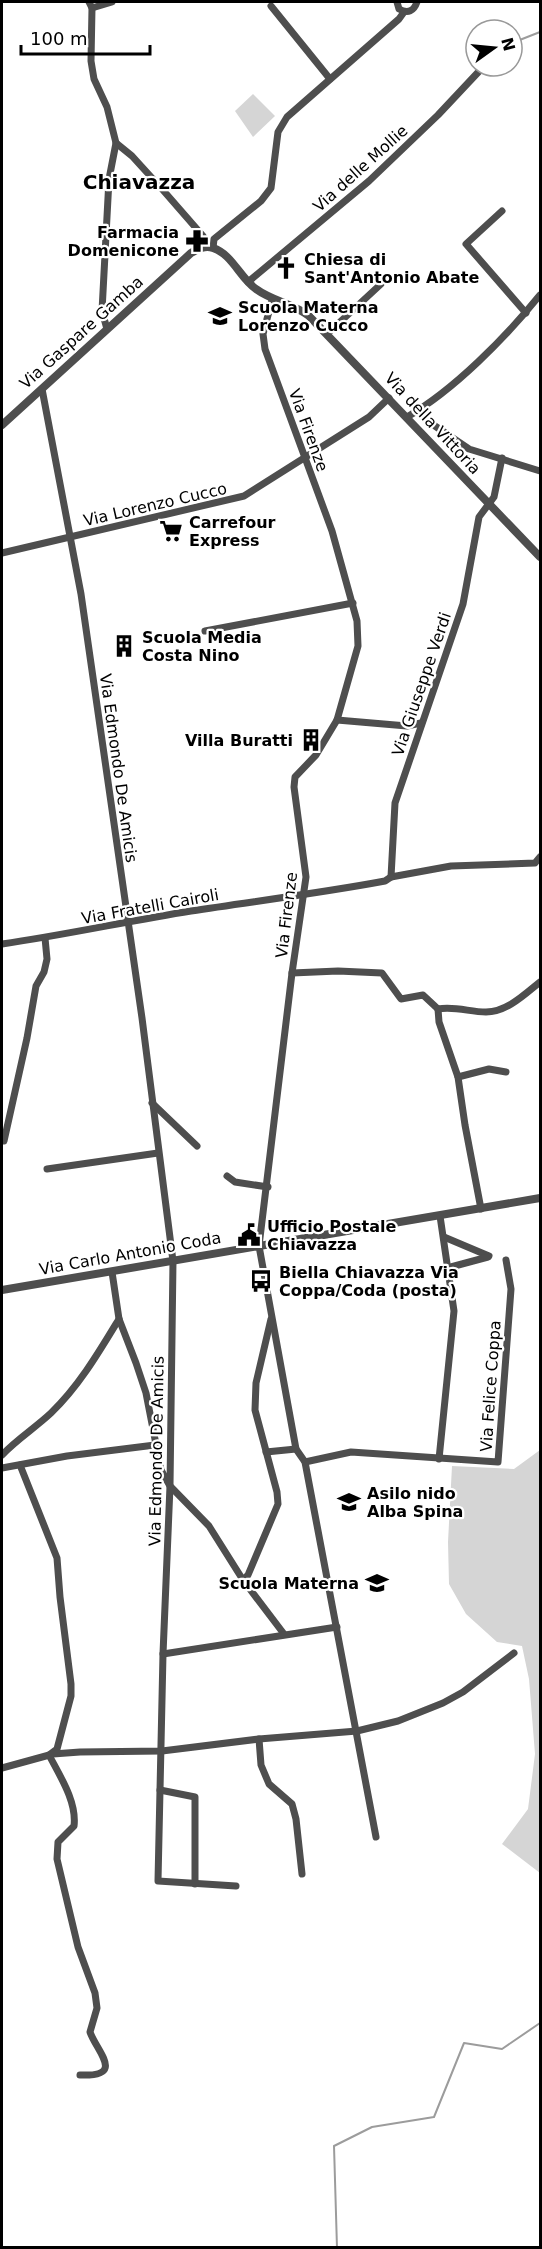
<svg xmlns="http://www.w3.org/2000/svg" width="542" height="2249" viewBox="0 0 542 2249" font-family="'DejaVu Sans',sans-serif">
	<rect width="100%" height="100%" fill="#fff"/>
	<g fill="#d5d5d5">
		<polygon points="253,94 275,116 253,137 235,111"/>
		<polygon points="540,1450 540,1873 502,1844 528,1809 535,1754 529,1679 522,1646 497,1642 466,1614 449,1584 448,1542 452,1466 514,1469"/>
	</g>
	<g fill="none" stroke-linecap="round" stroke-linejoin="round">
		<g stroke="#9c9c9c" stroke-width="2">
			<polyline points="512,43 540,32"/>
			<polyline points="337,2248 334,2146 372,2127 434,2117 464,2043 502,2049 540,2023"/>
		</g>
		<g stroke="#4e4e4e" stroke-width="7">
			<polyline points="89,2 92,8 91,61 94,79 107,107 116,143 132,156 162,189 203,236 208,247"/>
			<path d="M397,2l2,7c9,5 15,2 18,-7"/>
			<polyline points="271,6 330,79"/>
			<polyline points="92,8 112,2"/>
			<polyline points="502,211 466,244 526,313"/>
			<polyline points="213,248 214,239 261,201 271,188 278,132 287,117 399,19 404,12"/>
			<polyline points="248,282 369,181 438,115 484,66"/>
			<polyline points="272,300 263,334 265,349 332,531 357,621 358,646 337,720 316,755 295,777 294,787 306,877 292,973 259,1246 296,1449 305,1462 376,1837"/>
			<polyline points="107,329 102,311 109,179 116,143"/>
			<polyline points="327,334 381,284"/>
			<polyline points="42,389 81,594 142,1018 173,1261 170,1486 163,1654 158,1881 236,1886"/>
			<polyline points="419,410 435,426 469,449 540,471"/>
			<path d="M407,417c47,-27 99,-80 133,-122"/>
			<polyline points="502,458 494,497 479,517 463,604 395,803 391,877 451,866 535,863 540,857"/>
			<polyline points="2,553 244,496 369,417 389,398"/>
			<polyline points="205,631 353,603"/>
			<polyline points="337,720 407,726 421,723"/>
			<path d="M2,944c63,-9 126,-23 189,-33 65,-10 130,-18 194,-30l6,-4"/>
			<polyline points="292,973 338,971 382,973 401,999 423,995 438,1009"/>
			<polyline points="438,1009 439,1022 458,1077 465,1125 481,1209"/>
			<path d="M438,1009c17,-3 32,3 48,3 21,0 39,-18 54,-30"/>
			<polyline points="458,1077 489,1069 506,1072"/>
			<polyline points="152,1103 197,1146"/>
			<polyline points="4,1141 27,1038 36,986 44,972 47,959 45,938"/>
			<polyline points="47,1169 158,1153"/>
			<polyline points="227,1176 235,1182 268,1187"/>
			<polyline points="444,1237 489,1256"/>
			<polyline points="447,1268 488,1257"/>
			<polyline points="112,1272 119,1319 136,1363 146,1393 161,1470 170,1486 209,1526 243,1580 284,1634"/>
			<polyline points="266,1452 296,1449"/>
			<path d="M2,1455c15,-16 33,-27 49,-42 28,-27 48,-61 68,-94"/>
			<polyline points="439,1459 454,1311 440,1216"/>
			<polyline points="305,1462 351,1452 498,1462 511,1289 506,1260"/>
			<path d="M20,1465l37,93 3,39 11,87v12l-14,53 -8,6c11,21 28,47 25,71l-16,16 -1,17 21,88 17,46 2,15 -7,24c7,20 36,45 -10,43"/>
			<polyline points="2,1468 67,1456 155,1445"/>
			<polyline points="243,1580 248,1575 278,1504 277,1492 255,1410 256,1383 271,1319"/>
			<polyline points="163,1654 337,1627"/>
			<polyline points="259,1739 261,1765 269,1784 292,1804 296,1819 302,1874"/>
			<polyline points="2,1768 53,1754 80,1752 162,1751 259,1739 357,1731 398,1721 443,1703 463,1692 514,1653"/>
			<polyline points="160,1790 195,1797 195,1884"/>
		</g>
		<g stroke="#4e4e4e" stroke-width="8">
			<path d="M2,425l189,-172c7,-4 14,-8 22,-5 19,6 27,30 43,41 16,12 38,15 53,27l231,241"/>
			<polyline points="2,1290 540,1198"/>
		</g>
	</g>
	<defs>
		<g id="pharmacy-bare" transform="scale(1.8)"><path d="M-2-6h4v4h4v4h-4v4h-4v-4h-4v-4h4Z" fill="#000" stroke="#fff" stroke-width="2.5" paint-order="stroke"/></g>
		<g id="church-bare" transform="scale(1.8)"><path d="M-1.2-6h2.4v3.5h3.3v2.4h-3.3V6h-2.4V-.1h-3.3v-2.4h3.3Z" fill="#000" stroke="#fff" stroke-width="2.5" paint-order="stroke"/></g>
		<g id="school-bare" transform="scale(1.8)"><path d="M0-5L7-2L0 1L-7-2ZM-4 1L0 2.5L4 1V4Q0 6-4 4Z" fill="#000" stroke="#fff" stroke-width="2.5" paint-order="stroke"/></g>
		<g id="supermarket-bare" transform="scale(1.8)"><path d="M-6-5.5h2.5l.6 2H6L4.5 2H-2.5L-4.4-4H-6ZM-1.5 3.2a1.3 1.3 0 1 0 .1 0ZM3 3.2a1.3 1.3 0 1 0 .1 0Z" fill="#000" stroke="#fff" stroke-width="2.5" paint-order="stroke"/></g>
		<g id="building-bare" transform="scale(1.8)"><path d="M-4-6H4V6H1V3H-1V6H-4ZM-2.5-4.3h1.7v1.8h-1.7ZM.8-4.3h1.7v1.8H.8ZM-2.5-1h1.7V.8h-1.7ZM.8-1h1.7V.8H.8Z" fill="#000" stroke="#fff" stroke-width="2.5" paint-order="stroke"/></g>
		<g id="civic-bare" transform="scale(1.8)"><path d="M-.6-6.5H3V-4.5H.6V-3L4-1V1h2V6H-6V1h2V-1L-.6-3ZM-1.2 2.5V6h2.4V2.5Z" fill="#000" stroke="#fff" stroke-width="2.5" paint-order="stroke"/></g>
		<g id="bus-bare" transform="scale(1.8)"><path d="M-5-6H5V4H4V6H2V4H-2V6H-4V4H-5ZM-3.5-4V0h7V-4ZM-3.5 1.2v1.5H-2V1.2ZM2 1.2v1.5H3.5V1.2Z" fill="#000" stroke="#fff" stroke-width="2.5" paint-order="stroke"/></g>
	</defs>
	<g fill-rule="evenodd">
		<use href="#pharmacy-bare" x="197" y="241"/>
		<use href="#church-bare" x="286" y="268"/>
		<use href="#school-bare" x="220" y="316"/>
		<use href="#supermarket-bare" x="171" y="531"/>
		<use href="#building-bare" x="124" y="646"/>
		<use href="#building-bare" x="311" y="740"/>
		<use href="#civic-bare" x="249" y="1235"/>
		<use href="#bus-bare" x="261" y="1281"/>
		<use href="#school-bare" x="349" y="1502"/>
		<use href="#school-bare" x="377" y="1583"/>
	</g>
	<g text-anchor="middle" stroke-width="4.5" stroke-linejoin="round" paint-order="stroke">
		<g font-size="16" fill="#000" stroke="#fff">
			<text transform="translate(360 168) rotate(-42)" y="6">Via delle Mollie</text>
			<text transform="translate(81 332) rotate(-42)" y="6">Via Gaspare Gamba</text>
			<text transform="translate(433 423) rotate(47)" y="6">Via della Vittoria</text>
			<text transform="translate(309 430) rotate(70)" y="6">Via Firenze</text>
			<text transform="translate(155 504) rotate(-13)" y="6">Via Lorenzo Cucco</text>
			<text transform="translate(421 684) rotate(-71)" y="6">Via Giuseppe Verdi</text>
			<text transform="translate(119 768) rotate(82)" y="6">Via Edmondo De Amicis</text>
			<text transform="translate(150 906) rotate(-10)" y="6">Via Fratelli Cairoli</text>
			<text transform="translate(286 915) rotate(-83)" y="6">Via Firenze</text>
			<text transform="translate(130 1253) rotate(-10)" y="6">Via Carlo Antonio Coda</text>
			<text transform="translate(490 1386) rotate(-86)" y="6">Via Felice Coppa</text>
			<text transform="translate(156 1451) rotate(-89)" y="6">Via Edmondo De Amicis</text>
		</g>
		<g font-size="16" font-weight="bold" fill="#000" stroke="#fff" text-anchor="start">
			<text x="179" y="238" text-anchor="end">Farmacia<tspan x="179" dy="18">Domenicone</tspan></text>
			<text x="304" y="265">Chiesa di<tspan x="304" dy="18">Sant'Antonio Abate</tspan></text>
			<text x="238" y="313">Scuola Materna<tspan x="238" dy="18">Lorenzo Cucco</tspan></text>
			<text x="189" y="528">Carrefour<tspan x="189" dy="18">Express</tspan></text>
			<text x="142" y="643">Scuola Media<tspan x="142" dy="18">Costa Nino</tspan></text>
			<text x="293" y="746" text-anchor="end">Villa Buratti</text>
			<text x="267" y="1232">Ufficio Postale<tspan x="267" dy="18">Chiavazza</tspan></text>
			<text x="279" y="1278">Biella Chiavazza Via<tspan x="279" dy="18">Coppa/Coda (posta)</tspan></text>
			<text x="367" y="1499">Asilo nido<tspan x="367" dy="18">Alba Spina</tspan></text>
			<text x="359" y="1589" text-anchor="end">Scuola Materna</text>
		</g>
		<g font-size="20" font-weight="bold" fill="#000" stroke="#fff">
			<text x="139" y="189">Chiavazza</text>
		</g>
	</g>
	<rect width="542" height="2249" fill="none" stroke="#000000" stroke-width="6"/>
	<g transform="translate(494 48) rotate(75)"><circle r="28" fill="#ffffff" stroke="#999999" stroke-width="1.5"/>
	<path d="M0-4.5L10 22L0 15L-10 22Z" fill="#000000"/>
	<text y="-9" font-size="16" font-weight="bold" text-anchor="middle" fill="#000000">N</text>
	</g>
	<path d="M21 45v9h129v-9" fill="none" stroke="#000000" stroke-width="3"/>
	<text x="30" y="45" font-size="18" fill="#000000" stroke="#ffffff" stroke-width="4.5" paint-order="stroke">100 m</text>
</svg>
